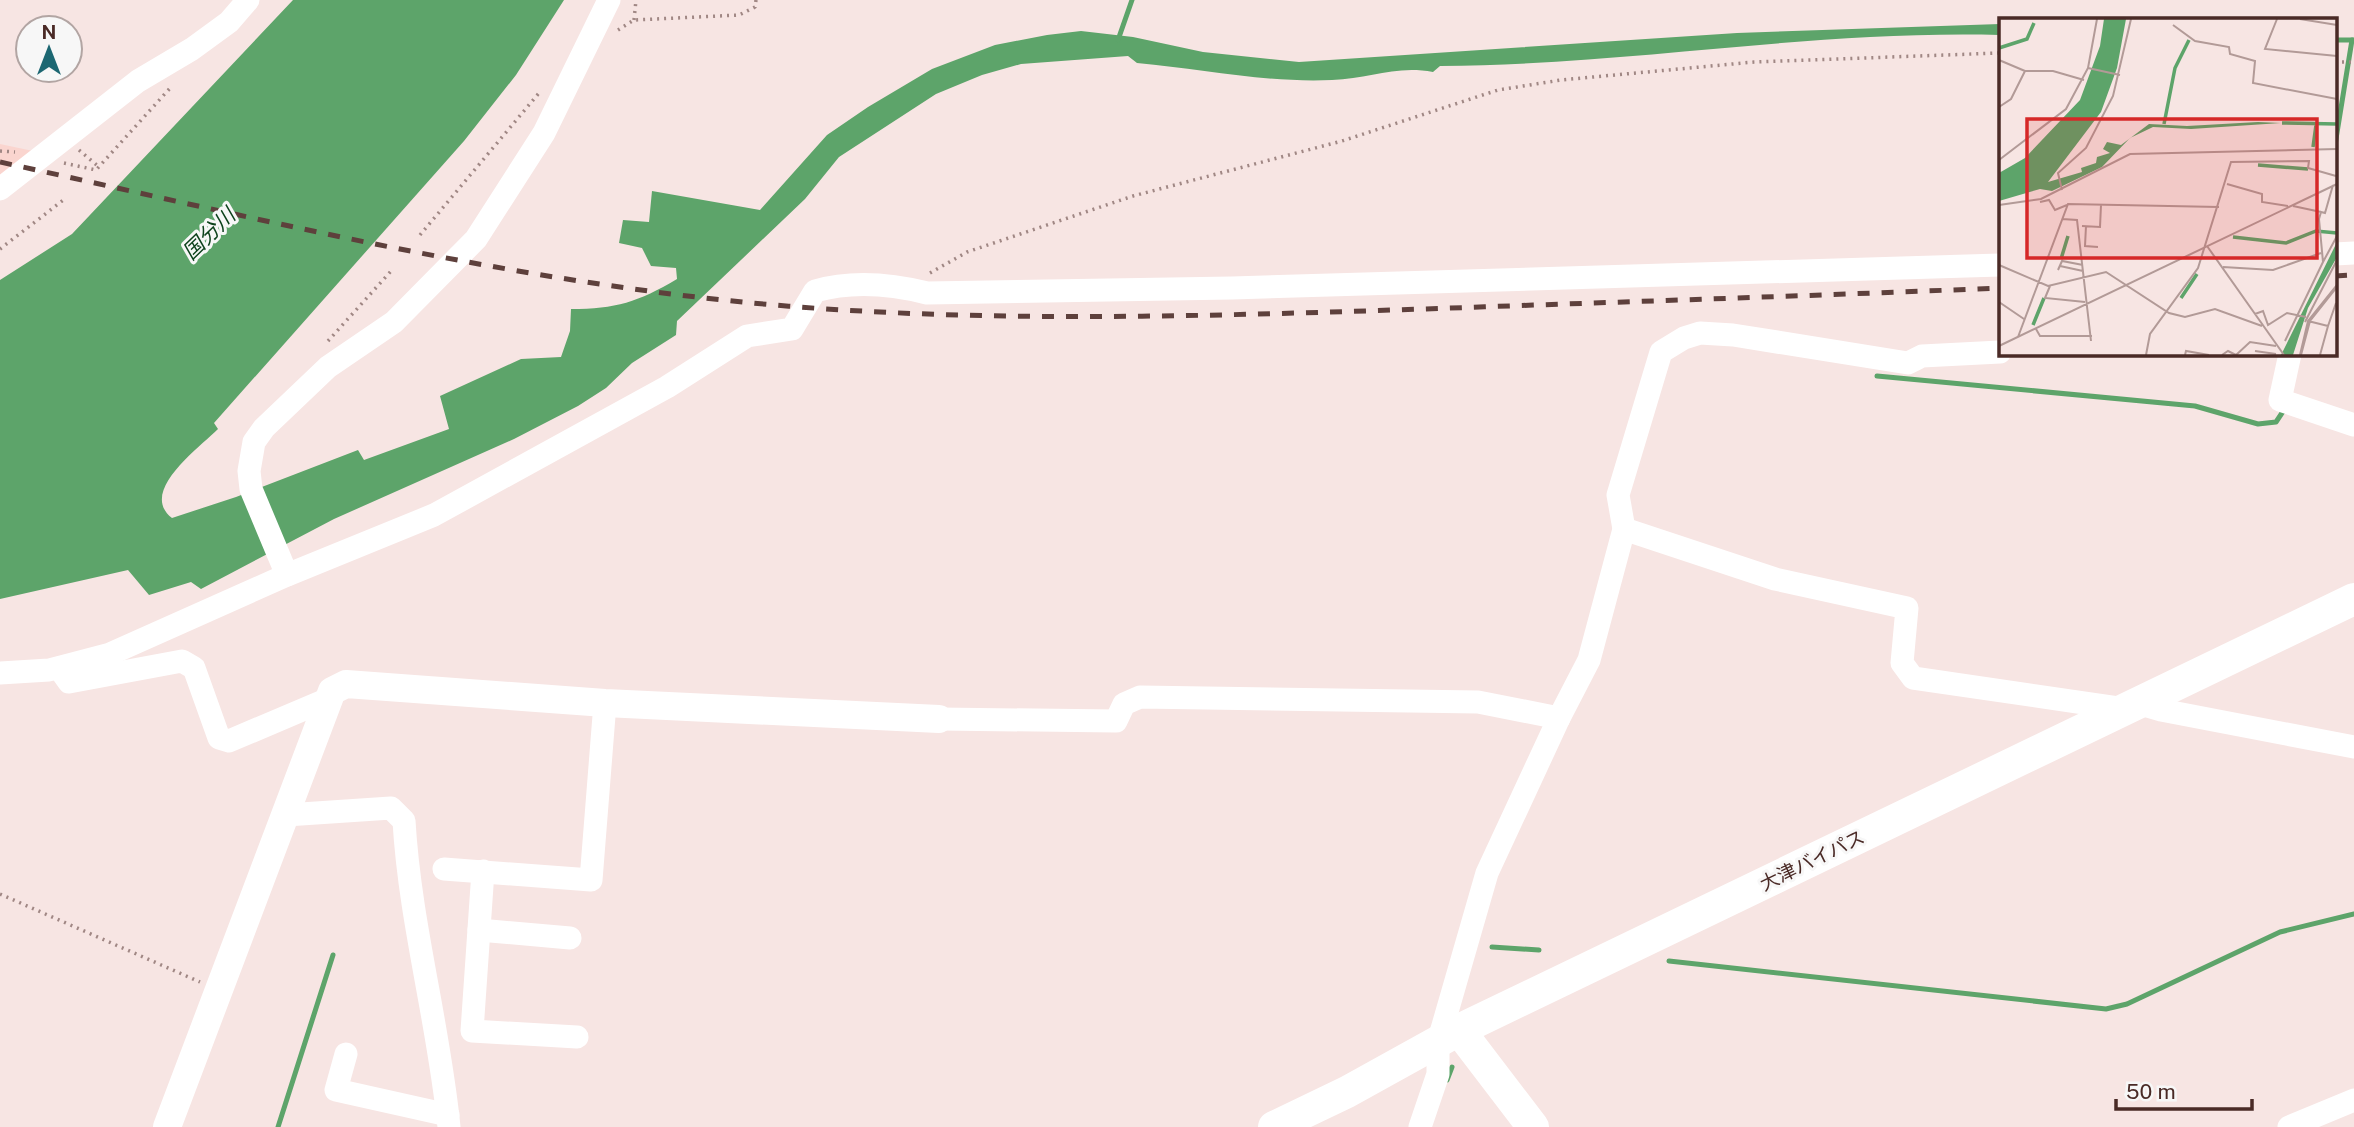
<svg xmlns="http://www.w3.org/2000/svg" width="2354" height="1127" viewBox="0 0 2354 1127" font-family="'Public Sans','Noto Sans JP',sans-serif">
	<rect width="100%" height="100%" fill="#f7e5e3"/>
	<polygon fill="#fad5cf" points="0,144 33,151 0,181"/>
	<path fill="#5da46a" d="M293,0h271l-48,75 -52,66 -250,282 4,6c-19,19 -80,63 -46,89l64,-21 122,-47 6,10 85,-31 -9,-33 81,-37 40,-2 9,-26 1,-22c45,0 67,-7 106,-30l-1,-11 -25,-2 -9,-18 -23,-5 4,-23 26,2 3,-31 108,19 67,-75 41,-28 64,-38 63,-24 52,-10 34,-4 52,6 70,15 96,10 438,-29 263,-9v11c-187,-5 -373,30 -560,31l-7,6c-38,-7 -64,7 -101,8 -66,3 -130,-11 -195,-17l-9,-7 -107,8 -39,11 -46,19 -97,63 -34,42 -128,122 -1,14 -44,28 -26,25 -28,18 -64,33 -180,80 -133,70 -10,-7 -42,13 -21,-25 -128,29v-319l72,-46z"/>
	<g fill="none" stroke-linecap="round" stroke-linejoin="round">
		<g stroke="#5da46a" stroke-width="5">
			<polyline points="1118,40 1132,0"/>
			<polyline points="2335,40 2354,40"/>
			<polyline points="2335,145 2352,40"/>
			<polyline points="1877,376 2195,406 2258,424 2276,422 2286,407"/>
			<polyline points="1492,947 1539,950"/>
			<polyline points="1669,961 2106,1009 2127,1004 2280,932 2354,914"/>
			<polyline points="1447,1080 1452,1067"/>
			<polyline points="278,1127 333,955"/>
		</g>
		<g stroke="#a08784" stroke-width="3.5" stroke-dasharray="2 5" stroke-linecap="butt">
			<polyline points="634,20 636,0"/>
			<polyline points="618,30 634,20 739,15 755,7 756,0"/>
			<polyline points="2335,62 2354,62"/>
			<polyline points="79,150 99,167"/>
			<polyline points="0,151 15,152"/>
			<polyline points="64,163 96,170 172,86"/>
			<polyline points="420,235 539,93"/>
			<polyline points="0,249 66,198"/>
			<polyline points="930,273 967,252 1133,196 1342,141 1498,90 1561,80 1754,62 2000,53"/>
			<polyline points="328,341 392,270"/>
			<polyline points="0,894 200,982"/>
		</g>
		<g stroke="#fff" stroke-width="23">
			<polyline points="0,189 138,81 192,49 229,22 248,0"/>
			<polyline points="2335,254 2354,253"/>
			<polyline points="2290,354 2280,400 2354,425"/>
			<polyline points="1624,529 1775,579 1907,608 1902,663 1913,678 2125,709"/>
			<polyline points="287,575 251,489 249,471 254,442 264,428 328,367 394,322 476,239 544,133 609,0"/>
			<polyline points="59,668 69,682 182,661 194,668 219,738 229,741 328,699"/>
			<path d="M0,673l49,-3 61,-16 177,-79 147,-60 233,-128 80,-51 45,-7 23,-38c35,-10 76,-7 112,2l305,-5 768,-23"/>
			<polyline points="2137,703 2161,710 2354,747"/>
			<polyline points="939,719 1116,721 1124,704 1140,697 1478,702 1559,718"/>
			<path d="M286,815l105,-7 13,13c6,103 35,203 45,306"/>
			<polyline points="444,869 591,880 605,703"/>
			<polyline points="483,871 472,1031 577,1037"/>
			<polyline points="479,930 570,938"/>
			<polyline points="346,1054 336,1090 448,1115"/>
			<polyline points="1420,1127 1438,1074 1438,1043 1487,873 1559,718 1589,660 1624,529 1618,495 1661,352 1684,338 1700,333 1733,335 1908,363 1922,356 2000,352"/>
			<polyline points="2289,1127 2354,1100"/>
		</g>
		<polyline stroke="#fff" stroke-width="28" points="167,1127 332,691 346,684 605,703 939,719"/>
		<g stroke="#fff" stroke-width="32">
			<polyline points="1459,1030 1533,1127"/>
			<polyline points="1274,1127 1347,1092 1459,1030 2354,599"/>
		</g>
		<g stroke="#5e403c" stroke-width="5" stroke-dasharray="12 12" stroke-linecap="butt">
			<path d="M0,162c261,57 519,122 786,144 212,17 426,10 638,3 192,-7 384,-13 576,-21"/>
			<polyline points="2335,276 2354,275"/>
		</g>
	</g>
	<g text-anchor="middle" stroke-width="6" stroke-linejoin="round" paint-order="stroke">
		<g font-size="19" fill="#4a2a26" stroke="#f7f7f7">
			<text transform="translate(1812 860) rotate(-26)" y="7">大津バイパス</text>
		</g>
		<g font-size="21" font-style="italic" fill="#0d421c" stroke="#f7f7f7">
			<text transform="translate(209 234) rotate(-44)" y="7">国分川</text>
		</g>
	</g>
	<g transform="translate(1999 18)">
		<rect width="338" height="338" fill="#f7e5e3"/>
		<path d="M105,1h22l-9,49 -16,44 -53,70 34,-10 -1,-4 15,-5 1,-6 13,-4 -7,-4 4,-7 14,3 28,-21 38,2 71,-4 23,1 -90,6 -38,-2 -23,11 -28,29 -50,24 -12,-2 -41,12v-28l26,-15 55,-58 20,-54zM338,224v15l-29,51 -15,47h-12z" fill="#5da46a"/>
		<path fill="none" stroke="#5da46a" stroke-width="3.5" d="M0,30l28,-9 7,-16M283,105l55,1M165,106l11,-56 14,-28M314,129l3,-22M259,147l50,4M234,219l53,6 30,-12 21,2M62,241l7,-23M182,280l16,-24M34,307l11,-27"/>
		<path fill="none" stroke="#b29a97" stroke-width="2" d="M278,1l-12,30 72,7M301,1l37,6M174,7l22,16 34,6 1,7 25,7 -2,22 84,16M0,42l26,11M89,50l32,7M26,53h28l31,9M0,89l12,-8 14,-28M0,142l67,-51 22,-41 9,-49M228,166l35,10v8l26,4M63,172l-4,-17 28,-25 27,-52 18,-77M41,184l9,-2 6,10 12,-5M0,187l42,-6 89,-45 207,-5M294,188l28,6M63,201l15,1 14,121M83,208l18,1 1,-22M87,208l-1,20 13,1M208,228l77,109M324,244l14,-26M0,247l49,21 58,-14 63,41 16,4 30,-8 47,17M61,248l23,5M224,249l50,3 48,-17M59,252l4,-9 21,4M51,268l-5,12 40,4M0,284l25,17M256,296l8,-3 5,14 19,-12 19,4M309,303l20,5 -8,29M306,304l32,-62M329,308l8,-23M37,311l4,7h52M19,319l50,-133 151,3M286,323l38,-79 -4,-43 2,-7 4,1 8,-28M0,328l338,-162M256,333l21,3M147,337l4,-21 48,-66 33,-106 78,-1 -1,7 28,8M186,337l1,-4 23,4M223,337l6,-4 8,4 14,-13 26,4M301,337l8,-34 29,-36M302,337l9,-34 27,-34"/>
		<path fill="#d62828" fill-opacity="0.15" stroke="#d62828" stroke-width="3.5" d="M28,101h290v139h-290z"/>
		<rect width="338" height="338" fill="none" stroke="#4a2a26" stroke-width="3.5"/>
	</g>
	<g transform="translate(49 49)"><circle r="33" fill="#f7f7f7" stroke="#b2a5a3" stroke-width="2"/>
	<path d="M0-5L12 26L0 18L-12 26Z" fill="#1c6772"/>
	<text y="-10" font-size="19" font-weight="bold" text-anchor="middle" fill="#4a2a26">N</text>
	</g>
	<path d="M2116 1099v10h136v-10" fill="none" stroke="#4a2a26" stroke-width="3.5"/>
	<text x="2126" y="1099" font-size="21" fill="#4a2a26" stroke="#f7f7f7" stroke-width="5" paint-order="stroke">50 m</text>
</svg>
